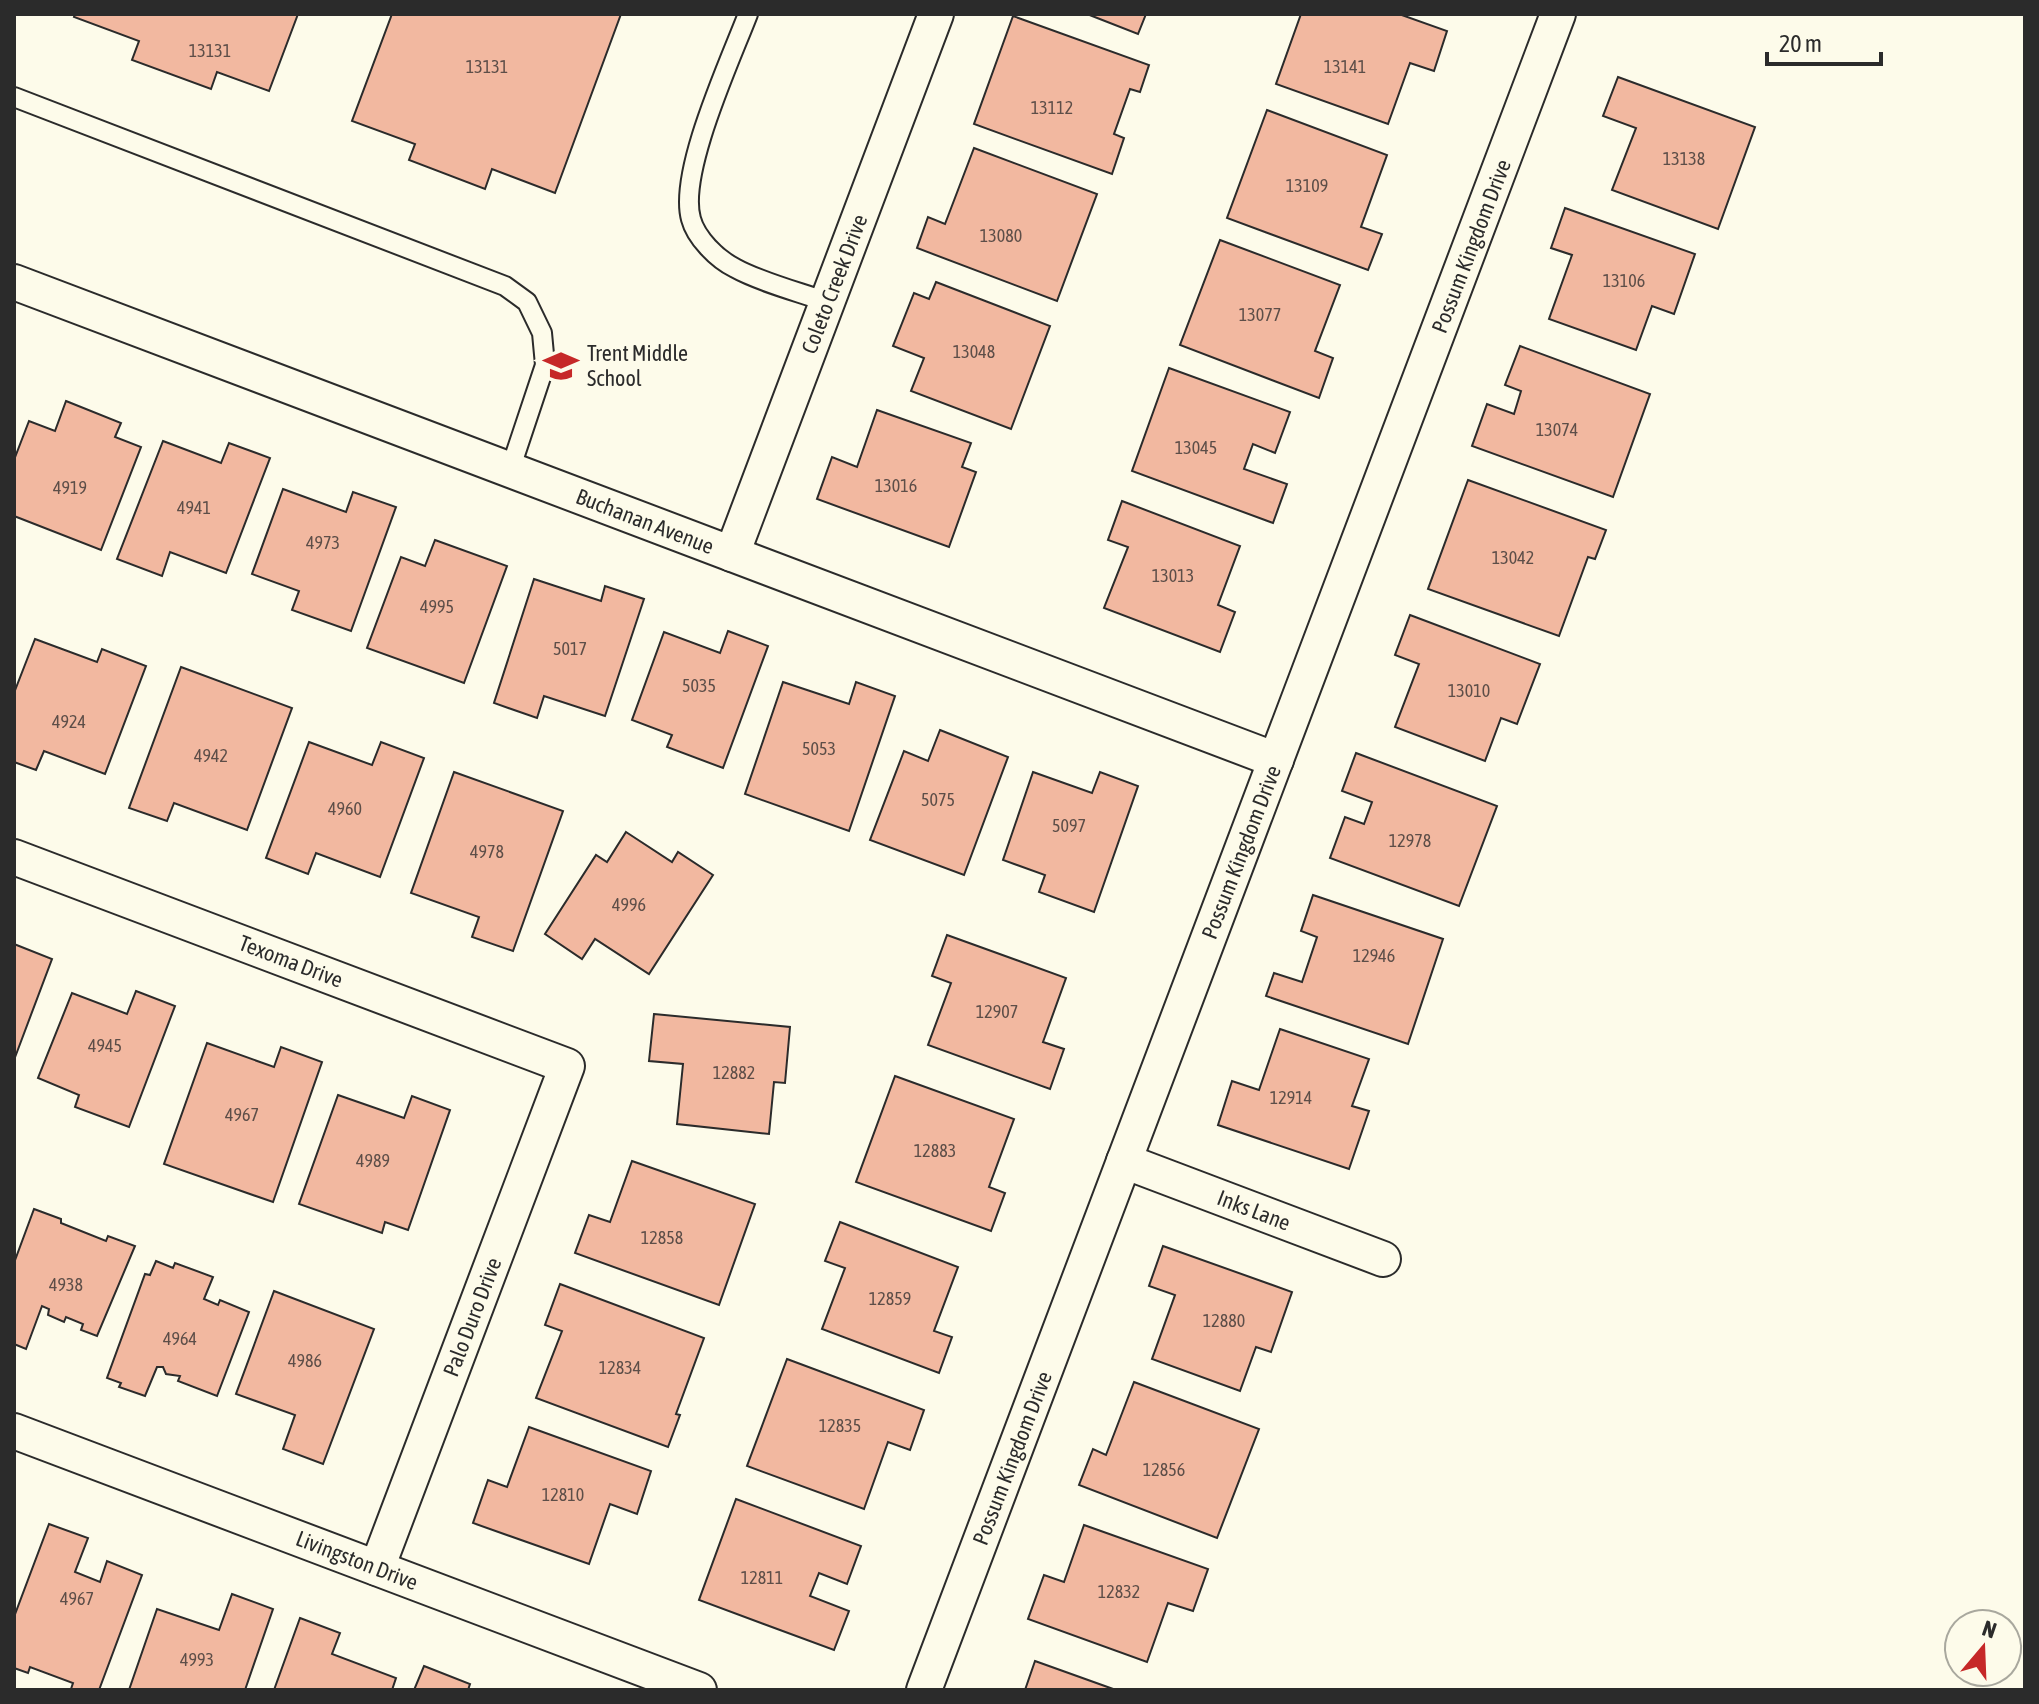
<svg xmlns="http://www.w3.org/2000/svg" width="2039" height="1704" viewBox="0 0 2039 1704" font-family="'Asap Condensed',sans-serif">
	<rect width="100%" height="100%" fill="#fdfbea"/>
	<g fill="#f2b8a0" stroke="#2b2b2b" stroke-width="2">
		<polygon points="75,14 298,14 269,91 217,72 211,89 132,60 139,41 74,17"/>
		<polygon points="392,14 621,14 555,193 492,169 485,189 409,160 415,144 352,121"/>
		<polygon points="1087,14 1146,14 1138,34"/>
		<polygon points="1301,14 1399,14 1447,31 1434,71 1410,63 1388,124 1276,84"/>
		<polygon points="1013,16 1149,65 1140,92 1130,89 1114,134 1124,138 1112,174 974,124"/>
		<polygon points="1618,77 1755,127 1718,229 1612,190 1636,128 1603,116"/>
		<polygon points="1267,110 1387,155 1361,227 1382,234 1368,270 1227,218"/>
		<polygon points="974,148 1097,194 1057,301 917,248 928,217 945,224"/>
		<polygon points="1565,208 1695,254 1674,314 1652,306 1636,350 1549,319 1572,255 1551,248"/>
		<polygon points="1220,240 1340,285 1315,351 1333,358 1319,398 1180,345"/>
		<polygon points="936,282 1050,326 1011,429 911,391 924,358 893,346 914,293 929,299"/>
		<polygon points="1520,346 1650,394 1613,497 1472,446 1487,404 1514,414 1521,391 1505,385"/>
		<polygon points="1169,368 1290,412 1275,453 1253,444 1244,469 1287,484 1273,523 1132,471"/>
		<polygon points="66,401 121,423 115,437 141,447 101,550 14,516 14,460 29,421 55,431"/>
		<polygon points="877,410 971,443 962,467 976,472 949,547 817,499 832,457 857,467"/>
		<polygon points="163,441 221,463 229,443 270,458 226,573 170,552 162,576 117,559"/>
		<polygon points="1468,480 1606,530 1595,559 1588,557 1559,636 1428,589"/>
		<polygon points="283,489 346,512 353,492 396,507 351,631 292,610 299,591 252,574"/>
		<polygon points="1122,501 1240,546 1218,605 1235,612 1220,652 1104,608 1128,547 1108,540"/>
		<polygon points="435,540 507,566 464,683 367,648 401,557 425,566"/>
		<polygon points="534,579 601,601 605,586 644,599 605,716 544,696 537,718 494,703"/>
		<polygon points="1410,615 1540,664 1517,724 1501,718 1485,761 1395,727 1419,664 1395,655"/>
		<polygon points="728,631 768,646 723,768 667,747 672,735 632,720 664,632 720,653"/>
		<polygon points="35,639 97,662 102,649 146,666 105,774 44,751 36,770 14,762 14,693"/>
		<polygon points="181,667 292,708 247,830 174,803 167,821 129,808"/>
		<polygon points="783,682 849,704 856,682 895,696 849,831 745,794"/>
		<polygon points="940,730 1008,757 964,875 870,840 904,751 928,761"/>
		<polygon points="309,742 372,765 381,742 424,758 380,877 316,853 308,874 266,858"/>
		<polygon points="1356,753 1497,806 1459,906 1330,858 1345,817 1364,824 1372,802 1342,791"/>
		<polygon points="454,772 563,811 513,951 472,937 479,917 411,893"/>
		<polygon points="1033,772 1092,793 1100,772 1138,786 1094,912 1039,892 1045,875 1003,860"/>
		<polygon points="626,832 672,862 678,852 713,875 649,974 595,939 582,959 545,934 596,855 607,862"/>
		<polygon points="1313,895 1443,939 1408,1044 1266,996 1274,973 1302,982 1317,937 1301,931"/>
		<polygon points="947,935 1066,978 1043,1042 1064,1049 1050,1089 928,1045 951,983 932,976"/>
		<polygon points="14,944 52,959 14,1060"/>
		<polygon points="136,991 175,1006 129,1127 75,1107 79,1095 38,1078 72,993 127,1014"/>
		<polygon points="654,1014 790,1027 785,1083 774,1082 769,1134 677,1124 683,1064 649,1061"/>
		<polygon points="1280,1029 1369,1059 1352,1106 1369,1111 1349,1169 1218,1125 1232,1081 1259,1090"/>
		<polygon points="207,1043 274,1067 281,1047 322,1062 273,1202 164,1164"/>
		<polygon points="895,1076 1014,1119 989,1187 1005,1193 991,1231 856,1182"/>
		<polygon points="338,1095 404,1118 412,1096 450,1110 408,1230 385,1222 382,1233 299,1204"/>
		<polygon points="632,1161 755,1204 719,1305 575,1253 589,1215 610,1222"/>
		<polygon points="34,1209 61,1219 61,1223 106,1241 108,1236 135,1246 97,1336 81,1330 83,1324 66,1317 64,1322 48,1315 49,1309 42,1306 26,1349 14,1344 14,1263"/>
		<polygon points="840,1222 958,1267 934,1331 952,1337 939,1373 822,1329 845,1268 825,1261"/>
		<polygon points="1163,1246 1292,1292 1271,1352 1256,1347 1240,1391 1152,1359 1175,1295 1149,1286"/>
		<polygon points="156,1261 173,1268 175,1263 213,1277 204,1299 218,1305 220,1300 249,1312 217,1396 178,1381 180,1376 166,1374 163,1367 157,1367 145,1396 119,1387 121,1383 107,1378 145,1274 150,1275"/>
		<polygon points="560,1284 704,1338 676,1414 680,1415 668,1447 536,1398 562,1331 545,1325"/>
		<polygon points="274,1291 374,1329 323,1464 283,1449 295,1415 236,1394"/>
		<polygon points="787,1359 924,1410 910,1450 888,1442 864,1509 747,1466"/>
		<polygon points="1134,1382 1259,1429 1217,1538 1079,1485 1093,1449 1106,1455"/>
		<polygon points="529,1427 651,1471 637,1514 610,1504 589,1564 473,1523 488,1480 507,1487"/>
		<polygon points="736,1499 861,1546 847,1584 819,1573 810,1596 849,1611 834,1650 699,1600"/>
		<polygon points="49,1524 88,1538 75,1572 100,1582 107,1561 142,1575 99,1690 74,1690 71,1689 73,1683 30,1667 28,1673 14,1668 14,1617"/>
		<polygon points="1084,1525 1208,1569 1193,1611 1168,1603 1147,1662 1028,1619 1044,1575 1064,1582"/>
		<polygon points="232,1594 273,1609 245,1690 129,1690 157,1609 219,1630"/>
		<polygon points="300,1618 340,1633 332,1654 396,1678 392,1690 274,1690"/>
		<polygon points="1035,1661 1116,1690 1025,1690"/>
		<polygon points="424,1666 470,1684 468,1690 414,1690"/>
	</g>
	<g fill="none" stroke-linecap="round" stroke-linejoin="round">
		<g stroke="#2b2b2b" stroke-width="22">
			<g id="service">
				<path d="M748,14c-18,47 -70,159 -57,205 5,19 26,40 44,49 25,14 64,24 92,34"/>
				<polyline points="14,97 505,286 527,302 542,333 545,365 510,470"/>
			</g>
		</g>
		<g stroke="#2b2b2b" stroke-width="38">
			<g id="minor">
				<polyline points="14,282 1276,760"/>
				<polyline points="732,554 936,14"/>
				<polyline points="14,857 567,1066 377,1568"/>
				<polyline points="1124,1161 1383,1259"/>
				<polyline points="14,1431 699,1690"/>
				<polyline points="924,1690 1558,14"/>
			</g>
		</g>
		<use href="#service" stroke="#fdfbea" stroke-width="18"/>
		<use href="#minor" stroke="#fdfbea" stroke-width="34"/>
	</g>
	<defs>
		<g id="school-bare" transform="scale(2.76)"><path d="M0-5L7-2L0 1L-7-2ZM-4 1L0 2.5L4 1V4Q0 6-4 4Z" fill="#c62828" stroke="#fdfbea" stroke-width="2.5" paint-order="stroke"/></g>
	</defs>
	<g fill-rule="evenodd">
		<use href="#school-bare" x="561" y="366"/>
	</g>
	<g text-anchor="middle" stroke-width="6" stroke-linejoin="round" paint-order="stroke">
		<g font-size="18" fill="#5d4e48">
			<text x="210" y="57">13131</text>
			<text x="487" y="73">13131</text>
			<text x="1345" y="73">13141</text>
			<text x="1052" y="114">13112</text>
			<text x="1684" y="165">13138</text>
			<text x="1307" y="192">13109</text>
			<text x="1001" y="242">13080</text>
			<text x="1624" y="287">13106</text>
			<text x="1260" y="321">13077</text>
			<text x="974" y="358">13048</text>
			<text x="1557" y="436">13074</text>
			<text x="1196" y="454">13045</text>
			<text x="896" y="492">13016</text>
			<text x="70" y="494">4919</text>
			<text x="194" y="514">4941</text>
			<text x="323" y="549">4973</text>
			<text x="1513" y="564">13042</text>
			<text x="1173" y="582">13013</text>
			<text x="437" y="613">4995</text>
			<text x="570" y="655">5017</text>
			<text x="699" y="692">5035</text>
			<text x="1469" y="697">13010</text>
			<text x="69" y="728">4924</text>
			<text x="819" y="755">5053</text>
			<text x="211" y="762">4942</text>
			<text x="938" y="806">5075</text>
			<text x="345" y="815">4960</text>
			<text x="1069" y="832">5097</text>
			<text x="1410" y="847">12978</text>
			<text x="487" y="858">4978</text>
			<text x="629" y="911">4996</text>
			<text x="1374" y="962">12946</text>
			<text x="997" y="1018">12907</text>
			<text x="105" y="1052">4945</text>
			<text x="734" y="1079">12882</text>
			<text x="1291" y="1104">12914</text>
			<text x="242" y="1121">4967</text>
			<text x="935" y="1157">12883</text>
			<text x="373" y="1167">4989</text>
			<text x="662" y="1244">12858</text>
			<text x="66" y="1291">4938</text>
			<text x="890" y="1305">12859</text>
			<text x="1224" y="1327">12880</text>
			<text x="180" y="1345">4964</text>
			<text x="305" y="1367">4986</text>
			<text x="620" y="1374">12834</text>
			<text x="840" y="1432">12835</text>
			<text x="1164" y="1476">12856</text>
			<text x="563" y="1501">12810</text>
			<text x="762" y="1584">12811</text>
			<text x="1119" y="1598">12832</text>
			<text x="77" y="1605">4967</text>
			<text x="197" y="1666">4993</text>
		</g>
		<g font-size="22" fill="#2b2b2b" stroke="#fdfbea">
			<text transform="translate(1471 246) rotate(-69)" y="8">Possum Kingdom Drive</text>
			<text transform="translate(834 284) rotate(-69)" y="8">Coleto Creek Drive</text>
			<text transform="translate(645 521) rotate(21)" y="8">Buchanan Avenue</text>
			<text transform="translate(1241 852) rotate(-69)" y="8">Possum Kingdom Drive</text>
			<text transform="translate(291 961) rotate(21)" y="8">Texoma Drive</text>
			<text transform="translate(1254 1210) rotate(21)" y="8">Inks Lane</text>
			<text transform="translate(472 1317) rotate(-69)" y="8">Palo Duro Drive</text>
			<text transform="translate(1012 1458) rotate(-69)" y="8">Possum Kingdom Drive</text>
			<text transform="translate(357 1560) rotate(21)" y="8">Livingston Drive</text>
		</g>
		<g font-size="22" fill="#2b2b2b" stroke="#fdfbea" text-anchor="start">
			<text x="587" y="361">Trent Middle<tspan x="587" dy="25">School</tspan></text>
		</g>
	</g>
	<rect width="2039" height="1704" fill="none" stroke="#2b2b2b" stroke-width="32"/>
	<g transform="translate(1983 1648) rotate(19)"><circle r="38" fill="#fdfbea" stroke="#a9a89e" stroke-width="2"/>
	<path d="M0-6L14 30L0 20L-14 30Z" fill="#c62828"/>
	<text y="-12" font-size="22" font-weight="bold" text-anchor="middle" fill="#2b2b2b">N</text>
	</g>
	<path d="M1767 52v12h114v-12" fill="none" stroke="#2b2b2b" stroke-width="4"/>
	<text x="1779" y="52" font-size="24" fill="#2b2b2b" stroke="#fdfbea" stroke-width="6" paint-order="stroke">20 m</text>
</svg>
